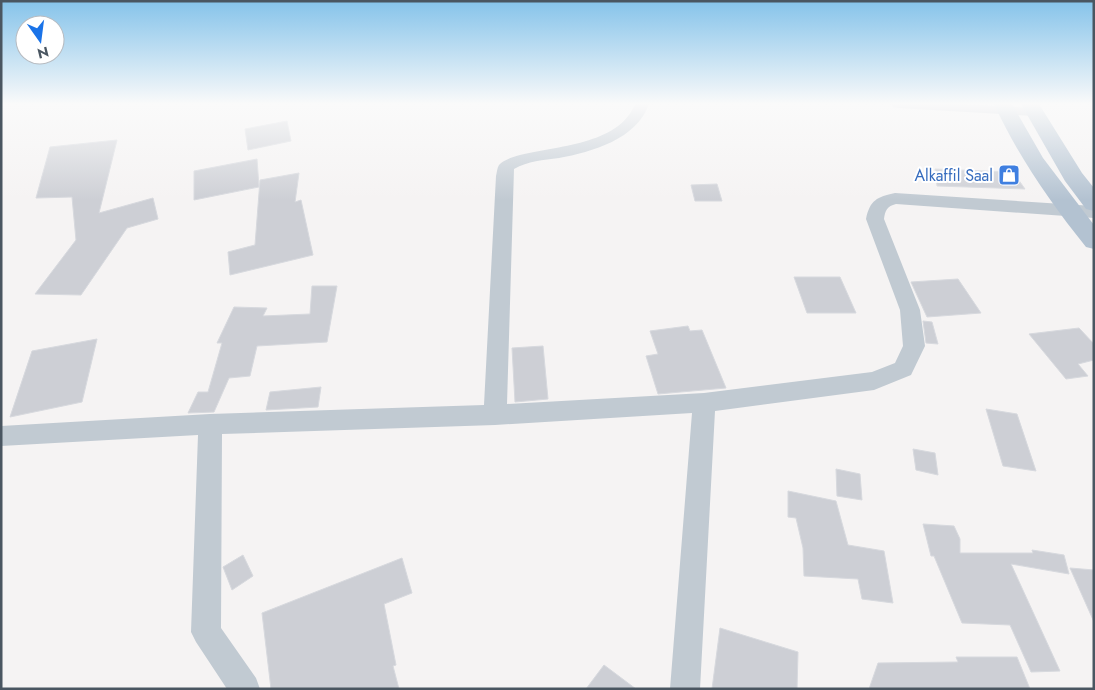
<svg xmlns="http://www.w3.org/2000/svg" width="1095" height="690" viewBox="0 0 1095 690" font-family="Jost,sans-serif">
	<rect width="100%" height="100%" fill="#f5f3f3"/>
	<g fill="#cdcfd5" stroke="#d7d9de">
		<polygon points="287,121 291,141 248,150 245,129"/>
		<polygon points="117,140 99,213 153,198 158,219 127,228 81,295 35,294 76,240 72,197 36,198 50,147"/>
		<polygon points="257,159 259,187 194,200 194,171"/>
		<polygon points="935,169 1013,172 1025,189 937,186"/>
		<polygon points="299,173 295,202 301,200 313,255 230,275 228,252 255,245 260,180"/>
		<polygon points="717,184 722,201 695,201 691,185"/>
		<polygon points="794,277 840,277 856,313 807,313"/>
		<polygon points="958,279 981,313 927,317 911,282"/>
		<polygon points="312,286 337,286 327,342 257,346 250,376 229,378 214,412 188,413 198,392 208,392 222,343 217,343 234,307 267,308 263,316 310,314"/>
		<polygon points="923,321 932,322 938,344 926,343"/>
		<polygon points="688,326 690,331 702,330 726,388 658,394 646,356 658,354 650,331"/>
		<polygon points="1079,328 1094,344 1094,360 1078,364 1088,376 1066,379 1029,334"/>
		<polygon points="97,339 82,402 10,417 32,351"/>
		<polygon points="543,346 548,399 515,402 512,348"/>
		<polygon points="321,387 318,407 266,410 270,392"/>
		<polygon points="986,409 1017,414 1036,471 1003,466"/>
		<polygon points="913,449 935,453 938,475 916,470"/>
		<polygon points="836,469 860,474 862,500 837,496"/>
		<polygon points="788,491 836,501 848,545 884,551 893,603 862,599 858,579 804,576 803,548 796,518 788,517"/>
		<polygon points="923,524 954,526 960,539 960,553 1033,553 1032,550 1064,555 1069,574 1011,564 1060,671 1031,672 1010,625 962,623 934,556 931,556"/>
		<polygon points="243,555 253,576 232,590 223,567"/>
		<polygon points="402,558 412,593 384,604 396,665 393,666 399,689 271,689 262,613"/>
		<polygon points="1070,568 1094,570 1094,622"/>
		<polygon points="720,628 798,652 797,689 712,689"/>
		<polygon points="956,657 1017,657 1030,689 869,689 878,663 958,662"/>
		<polygon points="604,665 636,689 586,689"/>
	</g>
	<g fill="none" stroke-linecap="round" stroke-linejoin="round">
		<g fill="#c1cad2" fill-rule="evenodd">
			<path d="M635,104h14c-12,35 -57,48 -90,54 -16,2 -31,3 -45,11l-7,235 197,-11 168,-21 23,-9 8,-17 -3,-36 -34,-91c4,-19 11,-22 29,-26l199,13v12l-198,-14c-9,2 -11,7 -12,15l36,91 5,36 -14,29 -37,15 -159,21 -15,278h-30l22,-276 -197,12 -273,9 -1,194 35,50 4,11h-33l-31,-47 -5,-10 7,-197 -197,11v-20l209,-12 274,-9 12,-229c1,-4 1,-8 3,-11 4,-5 14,-8 21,-10 35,-9 99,-10 115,-51z"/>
			<polygon points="891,104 964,104 1034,108 1039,109 1041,112 1039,115 1034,116 898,108 893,107"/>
		</g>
		<g fill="#b3c2d1" fill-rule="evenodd">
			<path d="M994,104h18l31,54 51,67v24l-8,-2c-36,-45 -68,-91 -92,-143z"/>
			<polygon points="1021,104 1039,104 1082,173 1094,188 1094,211 1086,209 1065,181"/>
		</g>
	</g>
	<linearGradient id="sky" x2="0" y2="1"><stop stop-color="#85c3ea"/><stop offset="0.52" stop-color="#fafafa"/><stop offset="1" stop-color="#fafafa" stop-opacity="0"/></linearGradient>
	<rect width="1095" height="200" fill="url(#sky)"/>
	<defs>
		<g id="shop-square" transform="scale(1.125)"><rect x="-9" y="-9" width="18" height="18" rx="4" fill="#3f7fe0" stroke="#fff"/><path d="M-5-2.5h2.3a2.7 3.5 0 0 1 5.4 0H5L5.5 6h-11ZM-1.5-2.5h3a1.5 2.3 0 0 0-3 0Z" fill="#fff"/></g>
	</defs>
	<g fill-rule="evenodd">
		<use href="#shop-square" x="1009" y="175"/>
	</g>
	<g text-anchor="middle" stroke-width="4" stroke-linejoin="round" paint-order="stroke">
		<g font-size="16" fill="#366cbe" stroke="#fff" text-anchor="end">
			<text x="993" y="181">Alkaffil Saal</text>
		</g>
	</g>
	<rect width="1095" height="690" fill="none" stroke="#4a5661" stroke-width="5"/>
	<g transform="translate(40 40) rotate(166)"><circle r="24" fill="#ffffff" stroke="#b7bbc0"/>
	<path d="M0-4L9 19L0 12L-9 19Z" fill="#1a73e8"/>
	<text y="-8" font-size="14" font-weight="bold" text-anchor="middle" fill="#4a5661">N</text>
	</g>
</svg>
